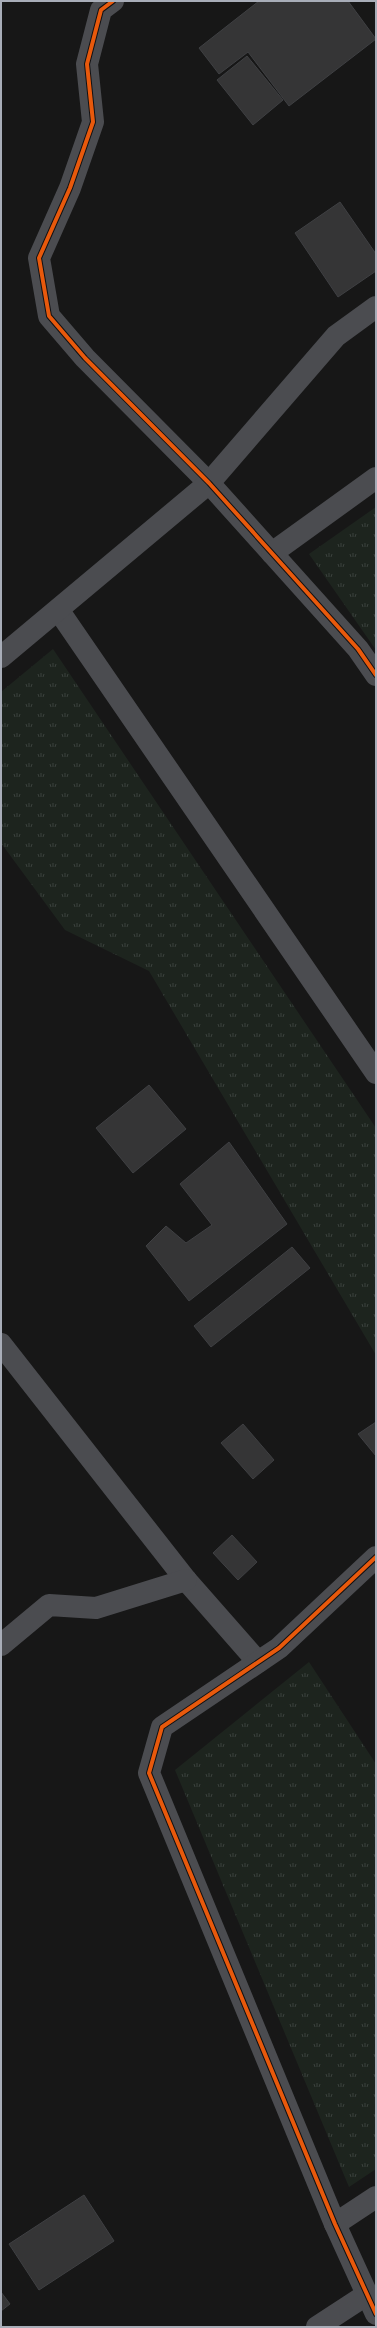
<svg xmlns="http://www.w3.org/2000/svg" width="377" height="2328" viewBox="0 0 377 2328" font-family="'Public Sans',sans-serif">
	<defs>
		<pattern id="grass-tufts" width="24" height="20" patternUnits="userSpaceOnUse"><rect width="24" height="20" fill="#1d241e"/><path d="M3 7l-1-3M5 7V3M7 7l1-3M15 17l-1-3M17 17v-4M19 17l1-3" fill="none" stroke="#3b413d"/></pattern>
	</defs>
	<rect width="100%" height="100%" fill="#171717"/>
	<g fill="url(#grass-tufts)">
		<polygon points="376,507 376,650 309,554"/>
		<polygon points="53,649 376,1128 376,1355 149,971 65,930 1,843 1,692"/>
		<polygon points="309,1662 376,1764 376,2169 349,2187 175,1770"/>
	</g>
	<g fill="#353536" stroke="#3f4043">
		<polygon points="259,1 348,1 376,39 289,106 248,52 219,74 199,48"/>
		<polygon points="247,56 283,100 253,125 217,80"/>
		<polygon points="340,202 376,254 376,271 338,297 295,233"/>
		<polygon points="149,1085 186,1129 133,1173 96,1128"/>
		<polygon points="229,1142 287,1224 189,1301 146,1246 166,1226 186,1243 212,1225 180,1184"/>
		<polygon points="292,1247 310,1268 211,1347 194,1326"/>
		<polygon points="376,1422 376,1456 358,1434"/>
		<polygon points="243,1424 274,1460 253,1479 221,1443"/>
		<polygon points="232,1535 257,1562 238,1580 213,1553"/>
		<polygon points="84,2195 114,2241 39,2290 9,2244"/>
		<polygon points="1,2292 10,2304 1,2311"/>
	</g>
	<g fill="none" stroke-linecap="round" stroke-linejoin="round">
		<g stroke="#4b4c50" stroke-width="22">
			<polyline points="113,1 101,10 87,64 93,122 70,188 39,258 49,316 85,358 209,483 358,649 376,675"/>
			<polyline points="272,553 376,478"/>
			<polyline points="59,611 376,1073"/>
			<polyline points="1,657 209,483 336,336 376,307"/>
			<polyline points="1,1344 186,1580 258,1662"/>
			<polyline points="376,1557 279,1648 162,1727 149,1773 335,2224 376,2314"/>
			<polyline points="1,1645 49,1605 96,1608 186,1580"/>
			<polyline points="335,2224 376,2197"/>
			<polyline points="317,2327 366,2295"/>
		</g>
		<g stroke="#111113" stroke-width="6">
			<g id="cycleway">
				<polyline points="113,1 101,10 87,64 93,122 70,188 39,258 49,316 85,358 209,483 358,649 376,675"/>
				<polyline points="376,1557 279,1648 162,1727 149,1773 335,2224 376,2314"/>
			</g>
		</g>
		<use href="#cycleway" stroke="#e8590c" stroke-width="4"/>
	</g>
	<rect width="377" height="2328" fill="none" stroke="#a8adb8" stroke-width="4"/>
</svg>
